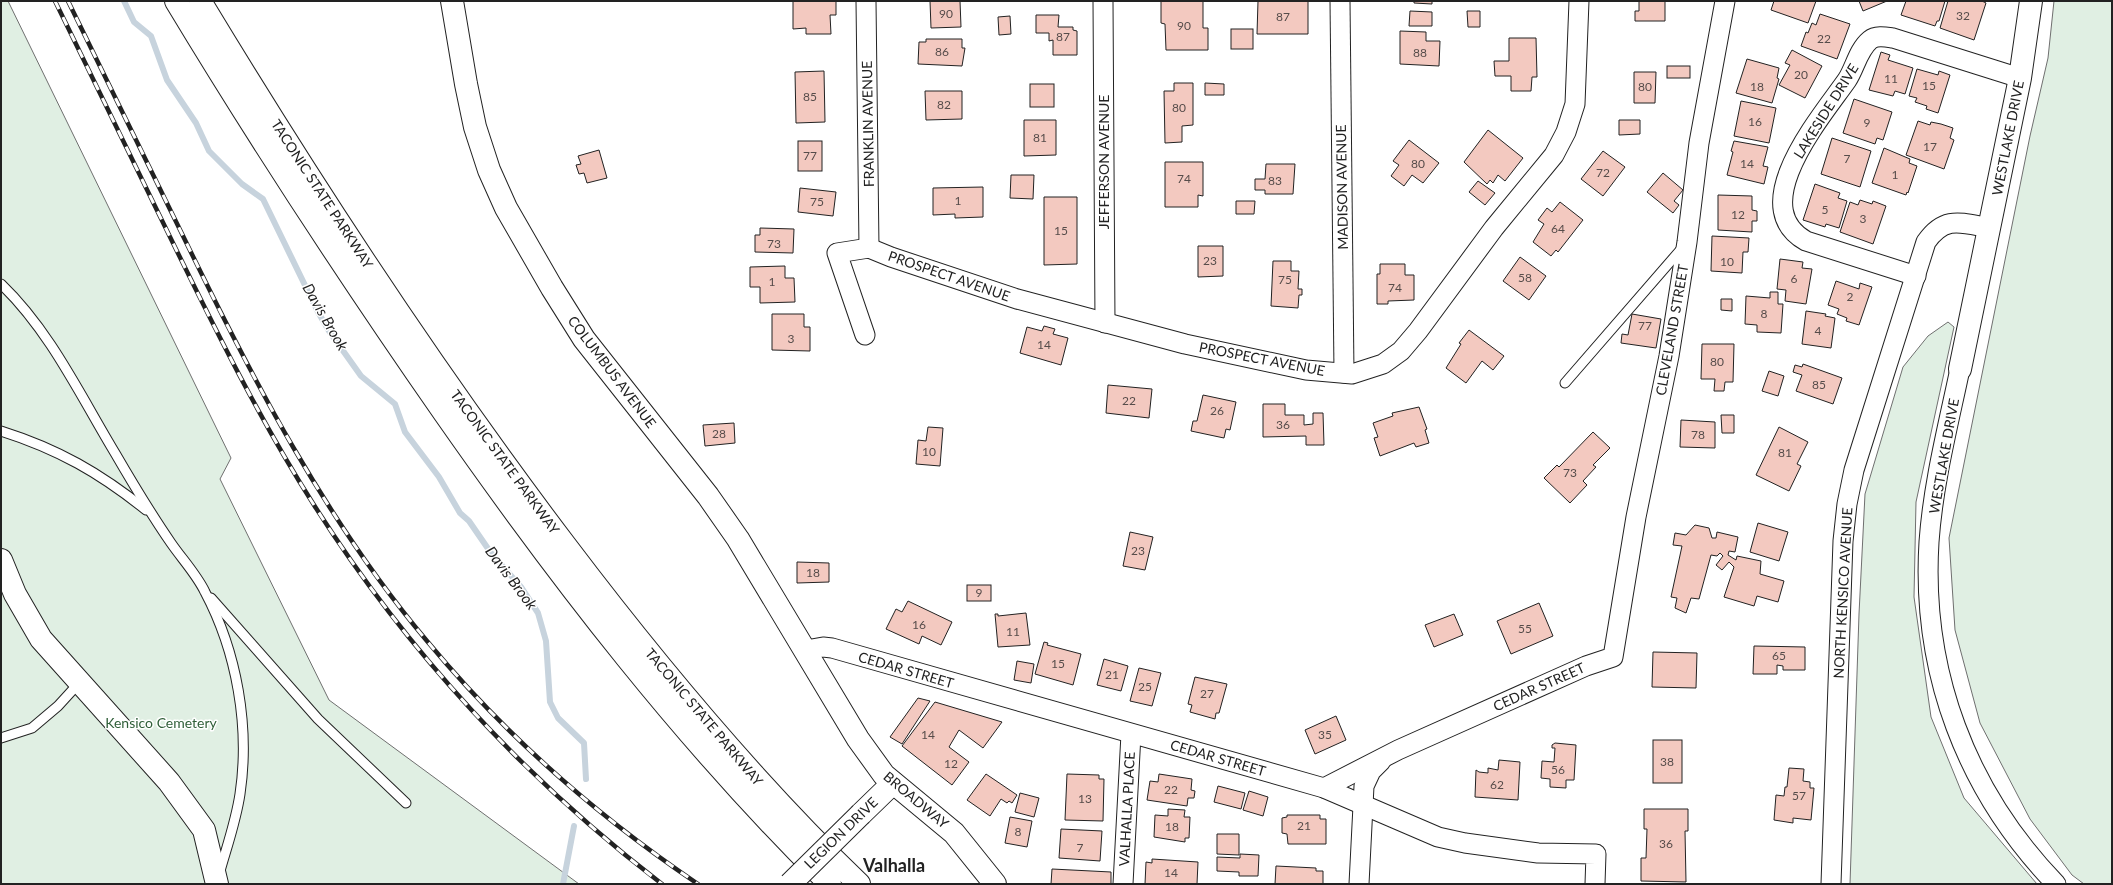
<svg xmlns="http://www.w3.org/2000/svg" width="2113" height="885" viewBox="0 0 2113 885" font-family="Lato,sans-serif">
	<rect width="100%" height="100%" fill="#fff"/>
	<g fill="#e0efe3" stroke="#6f6f6f">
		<polygon points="1,1 8,1 231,458 220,479 329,700 579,884 1,884"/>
		<polygon points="2054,1 2112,1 2112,884 2084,884 2072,875 2030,819 1980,723 1955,630 1949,538 2030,136 2048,58"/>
		<polygon points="1948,322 1954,327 1916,502 1914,597 1931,717 1964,798 2037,884 1850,884 1859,614 1865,494 1903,367 1928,336"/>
	</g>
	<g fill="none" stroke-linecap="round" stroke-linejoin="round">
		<g stroke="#c7d3dd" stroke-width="6">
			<polyline points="124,1 134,22 151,36 167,80 196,123 209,151 242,184 263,199 318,312 329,331 361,376 395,404 405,432 439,477 460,513 469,521 491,553 521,587 538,613 546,641 550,702 558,718 584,743 586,779"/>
			<polyline points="563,884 574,826"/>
		</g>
	</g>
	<g fill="#f3c9c0" stroke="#222">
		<polygon points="793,1 836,1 836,15 830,15 831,34 806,34 806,28 793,29"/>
		<polygon points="930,1 960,1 961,27 931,28"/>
		<polygon points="1161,1 1203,1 1203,28 1208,28 1208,50 1166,50 1165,24 1161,23"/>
		<polygon points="1258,1 1308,1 1308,34 1257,34"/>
		<polygon points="1414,1 1432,1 1432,4 1414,3"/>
		<polygon points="1639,1 1665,1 1665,21 1635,21 1635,11 1639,11"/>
		<polygon points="1774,1 1816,1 1808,23 1771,10"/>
		<polygon points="1859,1 1887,1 1863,11"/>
		<polygon points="1906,1 1945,1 1939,21 1937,21 1935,26 1901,15"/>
		<polygon points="1948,1 1982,1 1986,3 1974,40 1940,28"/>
		<polygon points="1410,11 1432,12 1432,26 1409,26"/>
		<polygon points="1467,11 1480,11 1480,27 1468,27"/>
		<polygon points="1820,14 1850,24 1837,59 1801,46 1806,32 1808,33 1812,23 1816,25"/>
		<polygon points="1036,15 1059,15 1058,27 1073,27 1073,30 1077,31 1077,55 1053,55 1053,40 1049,41 1049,33 1036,33"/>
		<polygon points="1010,16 1011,34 999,35 998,17"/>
		<rect x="1231" y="29" width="22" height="20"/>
		<polygon points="1400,31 1426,32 1426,41 1440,41 1439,66 1400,64"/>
		<polygon points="1509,38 1536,38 1537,77 1532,77 1531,91 1511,91 1511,76 1495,76 1494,61 1509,61"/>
		<polygon points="926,39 962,39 962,48 965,48 962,66 918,64 919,42 926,42"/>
		<polygon points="1792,50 1822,66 1805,98 1779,85 1790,65 1785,63"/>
		<polygon points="1881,52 1890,55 1888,60 1913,68 1905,94 1895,91 1893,96 1869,90"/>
		<polygon points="1747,59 1779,68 1777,78 1779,79 1772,103 1736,93"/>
		<rect x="1667" y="66" width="23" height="12"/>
		<polygon points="1917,69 1938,75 1939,71 1950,75 1938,113 1926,109 1927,106 1915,102 1917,98 1909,96"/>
		<polygon points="824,71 825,122 796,123 795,72"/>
		<polygon points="1634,72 1656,72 1655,103 1634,103"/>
		<polygon points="1174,83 1193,83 1193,125 1182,126 1182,142 1165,143 1164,91 1174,91"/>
		<polygon points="1205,83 1224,84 1224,95 1205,95"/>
		<rect x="1030" y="84" width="24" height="23"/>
		<polygon points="925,91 962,91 962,119 926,120"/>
		<polygon points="1854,99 1892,112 1883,140 1877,138 1875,144 1843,133"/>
		<polygon points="1741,101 1776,108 1769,143 1734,136"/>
		<polygon points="1024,120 1056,120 1056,155 1024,156"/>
		<polygon points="1619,120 1640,120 1640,134 1619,135"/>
		<polygon points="1918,121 1930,125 1931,122 1941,124 1953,128 1950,138 1954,140 1944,169 1906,155"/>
		<polygon points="1488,130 1523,158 1505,181 1498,175 1493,183 1490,180 1487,184 1464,162"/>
		<polygon points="1832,138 1871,151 1860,187 1821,174"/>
		<polygon points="1409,140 1439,163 1423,183 1412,175 1404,186 1391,176 1399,165 1393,161"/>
		<rect x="798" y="141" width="24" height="30"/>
		<polygon points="1734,141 1768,147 1763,166 1768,167 1764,184 1727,175 1733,152 1731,151"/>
		<polygon points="1884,148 1910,159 1909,163 1917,166 1908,193 1907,192 1906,195 1872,183"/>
		<polygon points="599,150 607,178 587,183 584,173 579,174 576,165 581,164 578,156"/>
		<polygon points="1603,151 1625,167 1603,196 1581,179"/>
		<polygon points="1165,162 1203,162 1203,196 1198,195 1198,207 1165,207"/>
		<polygon points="1266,164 1295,164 1293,194 1265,194 1265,190 1255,190 1255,179 1265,179"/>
		<polygon points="1663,173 1683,190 1674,201 1679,205 1673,213 1647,192"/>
		<polygon points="1011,175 1034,175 1033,199 1010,198"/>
		<polygon points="1478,181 1495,193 1485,205 1469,192"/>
		<polygon points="1815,184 1840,193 1838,198 1847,201 1839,228 1826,224 1825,227 1803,220"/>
		<polygon points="983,187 983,217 955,218 955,214 933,215 933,188"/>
		<polygon points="800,188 836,192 833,216 798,212"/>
		<polygon points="1718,195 1752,196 1752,210 1757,211 1757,221 1752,221 1752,232 1718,230"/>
		<polygon points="1044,197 1077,197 1077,264 1044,265"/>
		<polygon points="1860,200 1872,204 1873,201 1886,206 1873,244 1840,232 1850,202 1858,205"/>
		<polygon points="1236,201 1255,201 1254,214 1236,214"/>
		<polygon points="1560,202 1583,220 1558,252 1556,250 1551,256 1533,242 1544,224 1538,220 1547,208 1552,212"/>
		<polygon points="760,228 794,229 793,253 755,252 755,235 760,235"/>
		<polygon points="1712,236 1749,238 1748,252 1743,252 1742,273 1711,271"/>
		<polygon points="1198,246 1223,246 1223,276 1198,277"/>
		<polygon points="1520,257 1546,276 1529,300 1503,281"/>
		<polygon points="1780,259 1803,262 1802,268 1812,269 1806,304 1785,301 1786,290 1777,289"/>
		<polygon points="1273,261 1291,261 1291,271 1299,271 1298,289 1302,289 1302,295 1299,295 1298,308 1271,306"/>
		<polygon points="1380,264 1405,264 1405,275 1414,275 1414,300 1388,301 1388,304 1377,304 1377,274 1380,274"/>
		<polygon points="785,266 785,278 794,278 795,302 760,303 760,287 750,287 750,267"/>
		<polygon points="1836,281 1859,289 1860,283 1872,287 1859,325 1846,321 1847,318 1837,314 1839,309 1828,305"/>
		<polygon points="1770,292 1778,292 1778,304 1783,304 1781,333 1757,332 1757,325 1745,324 1746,296 1770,298"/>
		<polygon points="1721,299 1732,299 1732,311 1721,310"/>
		<polygon points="1806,311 1826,314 1825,316 1835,318 1831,348 1802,344"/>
		<polygon points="772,314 804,314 804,327 810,327 810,351 772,350"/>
		<polygon points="1632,314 1661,319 1656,348 1621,343 1622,334 1628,335"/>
		<polygon points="1044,326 1055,329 1053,334 1068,338 1061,365 1020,353 1027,327 1042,331"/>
		<polygon points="1469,330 1504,356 1493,370 1482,361 1466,383 1446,368 1461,344 1459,343"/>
		<polygon points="1702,344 1734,344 1733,382 1725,382 1724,391 1714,391 1715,379 1701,379"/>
		<polygon points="1803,364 1842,378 1833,404 1796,391 1802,375 1793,372 1795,365 1802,367"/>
		<polygon points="1769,371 1784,376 1778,396 1762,391"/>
		<polygon points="1108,385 1152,389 1149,418 1106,413"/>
		<polygon points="1203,395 1236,402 1230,430 1226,429 1224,438 1191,431 1193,421 1197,421"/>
		<polygon points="1263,404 1285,404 1285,415 1304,415 1304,425 1313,424 1313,413 1323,413 1324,445 1306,445 1306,436 1263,437"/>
		<polygon points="1419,407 1427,429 1425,430 1429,443 1416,447 1414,443 1380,456 1374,438 1378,437 1373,423 1393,416 1392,413"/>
		<polygon points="1721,415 1734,415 1734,433 1722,433"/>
		<polygon points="1681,420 1715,422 1715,448 1680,447"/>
		<polygon points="734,423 735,443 705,446 703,425"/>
		<polygon points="928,427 943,428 940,466 916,464 918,440 926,441"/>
		<polygon points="1779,427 1808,442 1797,464 1801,466 1789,491 1756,475"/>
		<polygon points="1593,432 1610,448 1593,465 1596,467 1583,481 1587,485 1570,503 1544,478 1557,465 1559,467"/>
		<polygon points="1758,523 1788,532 1779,561 1750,552"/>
		<polygon points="1695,525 1709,528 1712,538 1716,538 1717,532 1738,537 1735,552 1729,551 1728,555 1736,560 1737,556 1761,561 1760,574 1784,581 1778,602 1757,596 1754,606 1724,597 1734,567 1729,562 1722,570 1716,565 1723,556 1720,553 1717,556 1711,555 1699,599 1691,598 1686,613 1675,608 1677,598 1671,597 1682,546 1673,545 1675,533 1686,535"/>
		<polygon points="1130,532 1153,537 1145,570 1123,566"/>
		<polygon points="797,562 829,563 829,582 797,583"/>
		<rect x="967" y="585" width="24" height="16"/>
		<polygon points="908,601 952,622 941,645 922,636 919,644 886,629 896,609 902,612"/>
		<polygon points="1539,603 1553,636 1511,654 1497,621"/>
		<polygon points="1026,613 1030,645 998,647 995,614 998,614 998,616"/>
		<polygon points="1454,614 1463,635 1434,647 1425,625"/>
		<polygon points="1044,642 1048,643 1047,645 1081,654 1073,685 1035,674"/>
		<polygon points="1754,646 1805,647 1805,670 1783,670 1783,666 1777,665 1777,674 1753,674"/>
		<polygon points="1653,652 1697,653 1696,688 1652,687"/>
		<polygon points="1104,659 1128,666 1121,691 1097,685"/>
		<polygon points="1017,661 1034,664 1031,683 1014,680"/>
		<polygon points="1139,668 1161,673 1152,706 1130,701"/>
		<polygon points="1195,677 1227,684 1219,713 1216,713 1215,719 1190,712 1192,705 1188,704"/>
		<polygon points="918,698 930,701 902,744 890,737"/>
		<polygon points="935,702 1002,722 983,748 959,730 949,747 969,762 952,785 902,746"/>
		<polygon points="1336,716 1346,740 1315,754 1305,730"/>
		<rect x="1653" y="740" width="29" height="43"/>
		<polygon points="1555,743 1576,745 1574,780 1566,780 1566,788 1550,787 1550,779 1541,778 1542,761 1554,762 1555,748 1552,748 1552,745"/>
		<polygon points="1499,760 1520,762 1518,800 1475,797 1476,770 1479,772 1488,773 1488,768 1498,770"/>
		<polygon points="1789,768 1804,769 1803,781 1810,782 1810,788 1814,788 1811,820 1793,818 1793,823 1774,820 1776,795 1784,796 1785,787 1787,787"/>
		<polygon points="986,774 1017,795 1012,803 1009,801 1007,803 1001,799 990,816 967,800"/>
		<polygon points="1067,774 1099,775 1099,779 1104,779 1103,821 1065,820"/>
		<polygon points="1159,774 1192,779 1191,790 1195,791 1194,798 1188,798 1187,806 1147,800 1150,781 1158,782"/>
		<polygon points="1218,786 1245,793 1241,809 1214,802"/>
		<polygon points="1249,791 1268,797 1263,816 1243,810"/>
		<polygon points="1020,793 1039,798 1034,817 1015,812"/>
		<polygon points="1168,809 1185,810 1184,817 1190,817 1189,838 1185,838 1185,842 1154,837 1155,815 1168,816"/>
		<polygon points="1644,809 1688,809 1688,831 1685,831 1686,882 1641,881 1641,858 1646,858 1647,829 1644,829"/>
		<polygon points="1287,815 1320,815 1320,819 1326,819 1326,844 1288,844 1287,834 1282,833 1282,818 1287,817"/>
		<polygon points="1010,817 1032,821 1027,847 1005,843"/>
		<polygon points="1061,829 1102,831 1100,861 1059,858"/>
		<polygon points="1217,834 1239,834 1239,855 1217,854"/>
		<polygon points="1240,854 1259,855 1258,876 1239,876 1239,872 1217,871 1217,857 1240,858"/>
		<polygon points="1152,859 1198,862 1197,884 1145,884 1146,862 1152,863"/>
		<polygon points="1276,866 1316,868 1316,871 1323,871 1323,884 1275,884"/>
		<polygon points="1052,869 1111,872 1111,884 1051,884"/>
	</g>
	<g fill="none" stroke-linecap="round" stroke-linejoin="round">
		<g stroke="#222" stroke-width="11">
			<g id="lane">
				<path d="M1,284c49,47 79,111 114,169 18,31 36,61 56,90 11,16 26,32 34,49 32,60 45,135 35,202 -4,27 -13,52 -20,77"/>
				<polyline points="1565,383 1683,247"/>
				<path d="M1,431c57,18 99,42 145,79"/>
				<polyline points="211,598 318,719 406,803"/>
				<polyline points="1,738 32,728 58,706 79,683"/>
			</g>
		</g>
		<g stroke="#222" stroke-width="21">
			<g id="street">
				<polyline points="866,1 869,248"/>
				<polyline points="1103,1 1105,323"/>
				<polyline points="1340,1 1344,373"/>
				<polyline points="869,248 891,257 1017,299 1185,344 1306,370 1352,374 1383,364 1401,351 1418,331 1494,228 1554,155 1566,132 1575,104 1579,1"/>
				<path d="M1916,276l-110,-35c-62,-35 16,-125 41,-161 8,-12 11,-30 23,-40 6,-5 16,-3 23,-2l127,40"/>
				<polyline points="865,335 837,253 869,248"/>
				<path d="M1960,369c-12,57 -27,115 -31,173 -8,129 37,249 127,342"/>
				<polyline points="806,650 823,647 832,648 1324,788 1438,837 1465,843 1538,853 1596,854 1595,884"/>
				<polyline points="1324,788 1398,750 1586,666 1613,657 1636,517 1669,356 1687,242 1699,143 1725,1"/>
				<polyline points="1123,884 1131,734"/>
				<polyline points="1359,884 1364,786 1371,771 1381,761"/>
				<path d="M1831,884l12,-343 4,-37 7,-34 72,-228c19,-27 35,-19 64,-14"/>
			</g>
		</g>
		<g stroke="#222" stroke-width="24">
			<g id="secondary">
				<polyline points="452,1 466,84 475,127 489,170 506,208 552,288 584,339 708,496 738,539 858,739 884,775 954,833 995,884"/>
				<polyline points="1960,369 2020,78 2031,1"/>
				<polyline points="1,560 15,594 41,639 169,782 204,830 217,884"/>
				<polyline points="861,814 893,783"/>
			</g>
		</g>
		<g stroke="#222" stroke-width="24">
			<g id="highway">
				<path d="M176,1c85,141 175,278 269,413 116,166 241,328 385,470"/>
				<path d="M200,1c113,187 233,370 365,544 90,119 186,235 294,339"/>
			</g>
		</g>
		<use href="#lane" stroke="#fff" stroke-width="9"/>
		<use href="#street" stroke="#fff" stroke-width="19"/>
		<use href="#secondary" stroke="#fff" stroke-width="22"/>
		<use href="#highway" stroke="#fff" stroke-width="22"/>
		<g stroke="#222" stroke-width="4.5">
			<g id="rail">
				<path d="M55,1c39,80 78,160 117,240 44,90 88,179 142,264 92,145 211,274 348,379"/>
				<path d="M68,1c39,80 78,159 117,239 68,140 141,281 242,401 78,94 170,175 271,243"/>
			</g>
		</g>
		<use href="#rail" stroke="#fff" stroke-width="3" stroke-dasharray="9" stroke-linecap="butt"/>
		<g stroke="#222" stroke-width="24" stroke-linecap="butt">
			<polyline id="secondary-bridge" points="790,884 861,814"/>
		</g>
		<use href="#secondary-bridge" stroke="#fff" stroke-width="22"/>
	</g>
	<g text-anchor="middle" stroke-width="3" stroke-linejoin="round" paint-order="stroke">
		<g font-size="12" fill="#564c4a">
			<text x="946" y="18">90</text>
			<text x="1963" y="20">32</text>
			<text x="1283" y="21">87</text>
			<text x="1184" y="30">90</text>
			<text x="1063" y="41">87</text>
			<text x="1824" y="43">22</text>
			<text x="942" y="56">86</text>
			<text x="1420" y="57">88</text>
			<text x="1801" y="79">20</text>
			<text x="1891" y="83">11</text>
			<text x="1929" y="90">15</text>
			<text x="1645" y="91">80</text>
			<text x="1757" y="91">18</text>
			<text x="810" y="101">85</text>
			<text x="944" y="109">82</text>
			<text x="1179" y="112">80</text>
			<text x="1755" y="126">16</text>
			<text x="1867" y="127">9</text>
			<text x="1040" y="142">81</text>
			<text x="1930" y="151">17</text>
			<text x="810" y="160">77</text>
			<text x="1847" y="163">7</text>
			<text x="1418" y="168">80</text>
			<text x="1747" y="168">14</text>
			<text x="1603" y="177">72</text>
			<text x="1895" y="179">1</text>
			<text x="1184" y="183">74</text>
			<text x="1275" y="185">83</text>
			<text x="958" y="205">1</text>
			<text x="817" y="206">75</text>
			<text x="1825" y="214">5</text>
			<text x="1738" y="219">12</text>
			<text x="1863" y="223">3</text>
			<text x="1558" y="233">64</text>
			<text x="1061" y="235">15</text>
			<text x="774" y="248">73</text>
			<text x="1210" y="265">23</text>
			<text x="1727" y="266">10</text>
			<text x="1525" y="282">58</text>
			<text x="1794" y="283">6</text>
			<text x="1285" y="284">75</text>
			<text x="772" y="286">1</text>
			<text x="1395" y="292">74</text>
			<text x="1850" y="301">2</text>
			<text x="1764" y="318">8</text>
			<text x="1645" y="330">77</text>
			<text x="1818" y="335">4</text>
			<text x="791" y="343">3</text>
			<text x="1044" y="349">14</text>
			<text x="1717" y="366">80</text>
			<text x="1819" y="389">85</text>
			<text x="1129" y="405">22</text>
			<text x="1217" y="415">26</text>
			<text x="1283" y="429">36</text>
			<text x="719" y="438">28</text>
			<text x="1698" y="439">78</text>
			<text x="929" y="456">10</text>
			<text x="1785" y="457">81</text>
			<text x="1570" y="477">73</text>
			<text x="1138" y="555">23</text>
			<text x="813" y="577">18</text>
			<text x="979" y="597">9</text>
			<text x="919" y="629">16</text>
			<text x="1525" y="633">55</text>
			<text x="1013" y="636">11</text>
			<text x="1779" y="660">65</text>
			<text x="1058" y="668">15</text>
			<text x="1112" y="679">21</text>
			<text x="1145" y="691">25</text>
			<text x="1207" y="698">27</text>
			<text x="928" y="739">14</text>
			<text x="1325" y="739">35</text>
			<text x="1667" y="766">38</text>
			<text x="951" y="768">12</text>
			<text x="1558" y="774">56</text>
			<text x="1497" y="789">62</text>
			<text x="1171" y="794">22</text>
			<text x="1799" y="800">57</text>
			<text x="1085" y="803">13</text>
			<text x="1304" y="830">21</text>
			<text x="1172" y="831">18</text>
			<text x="1018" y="836">8</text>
			<text x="1666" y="848">36</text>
			<text x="1080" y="852">7</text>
			<text x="1171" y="877">14</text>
		</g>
		<g font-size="14" fill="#222" stroke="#fff">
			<text transform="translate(1826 111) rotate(-58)" y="5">LAKESIDE DRIVE</text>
			<text transform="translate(868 124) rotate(-91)" y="5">FRANKLIN AVENUE</text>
			<text transform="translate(2008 138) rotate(-79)" y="5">WESTLAKE DRIVE</text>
			<text transform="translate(1104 162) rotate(-90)" y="5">JEFFERSON AVENUE</text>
			<text transform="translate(1342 187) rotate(-91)" y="5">MADISON AVENUE</text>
			<text transform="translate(322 194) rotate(57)" y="5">TACONIC STATE PARKWAY</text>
			<text transform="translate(949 276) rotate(19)" y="5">PROSPECT AVENUE</text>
			<text transform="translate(1672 330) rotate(-80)" y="5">CLEVELAND STREET</text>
			<text transform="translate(1262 359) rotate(11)" y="5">PROSPECT AVENUE</text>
			<text transform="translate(612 372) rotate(53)" y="5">COLUMBUS AVENUE</text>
			<text transform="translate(1944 456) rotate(-80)" y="5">WESTLAKE DRIVE</text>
			<text transform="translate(505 462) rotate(54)" y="5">TACONIC STATE PARKWAY</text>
			<text transform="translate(1843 593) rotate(-87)" y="5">NORTH KENSICO AVENUE</text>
			<text transform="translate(906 670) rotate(16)" y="5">CEDAR STREET</text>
			<text transform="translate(1539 687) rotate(-24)" y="5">CEDAR STREET</text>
			<text transform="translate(704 717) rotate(50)" y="5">TACONIC STATE PARKWAY</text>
			<text transform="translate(1218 758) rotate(16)" y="5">CEDAR STREET</text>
			<text transform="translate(916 800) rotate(40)" y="5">BROADWAY</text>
			<text transform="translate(1127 809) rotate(-87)" y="5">VALHALLA PLACE</text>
			<text transform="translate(841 833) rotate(-44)" y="5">LEGION DRIVE</text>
		</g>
		<g font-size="14" fill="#2f5e38" stroke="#fff">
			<text x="161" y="728">Kensico Cemetery</text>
		</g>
		<g font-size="15" font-style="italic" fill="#222" stroke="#fff">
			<text transform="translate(325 317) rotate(60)" y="5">Davis Brook</text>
			<text transform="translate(511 578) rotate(53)" y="5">Davis Brook</text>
		</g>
		<g font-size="18" font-weight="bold" fill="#222" stroke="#fff">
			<text x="894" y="872">Valhalla</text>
		</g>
	</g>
	<rect width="2113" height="885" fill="none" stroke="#222222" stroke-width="4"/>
</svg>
